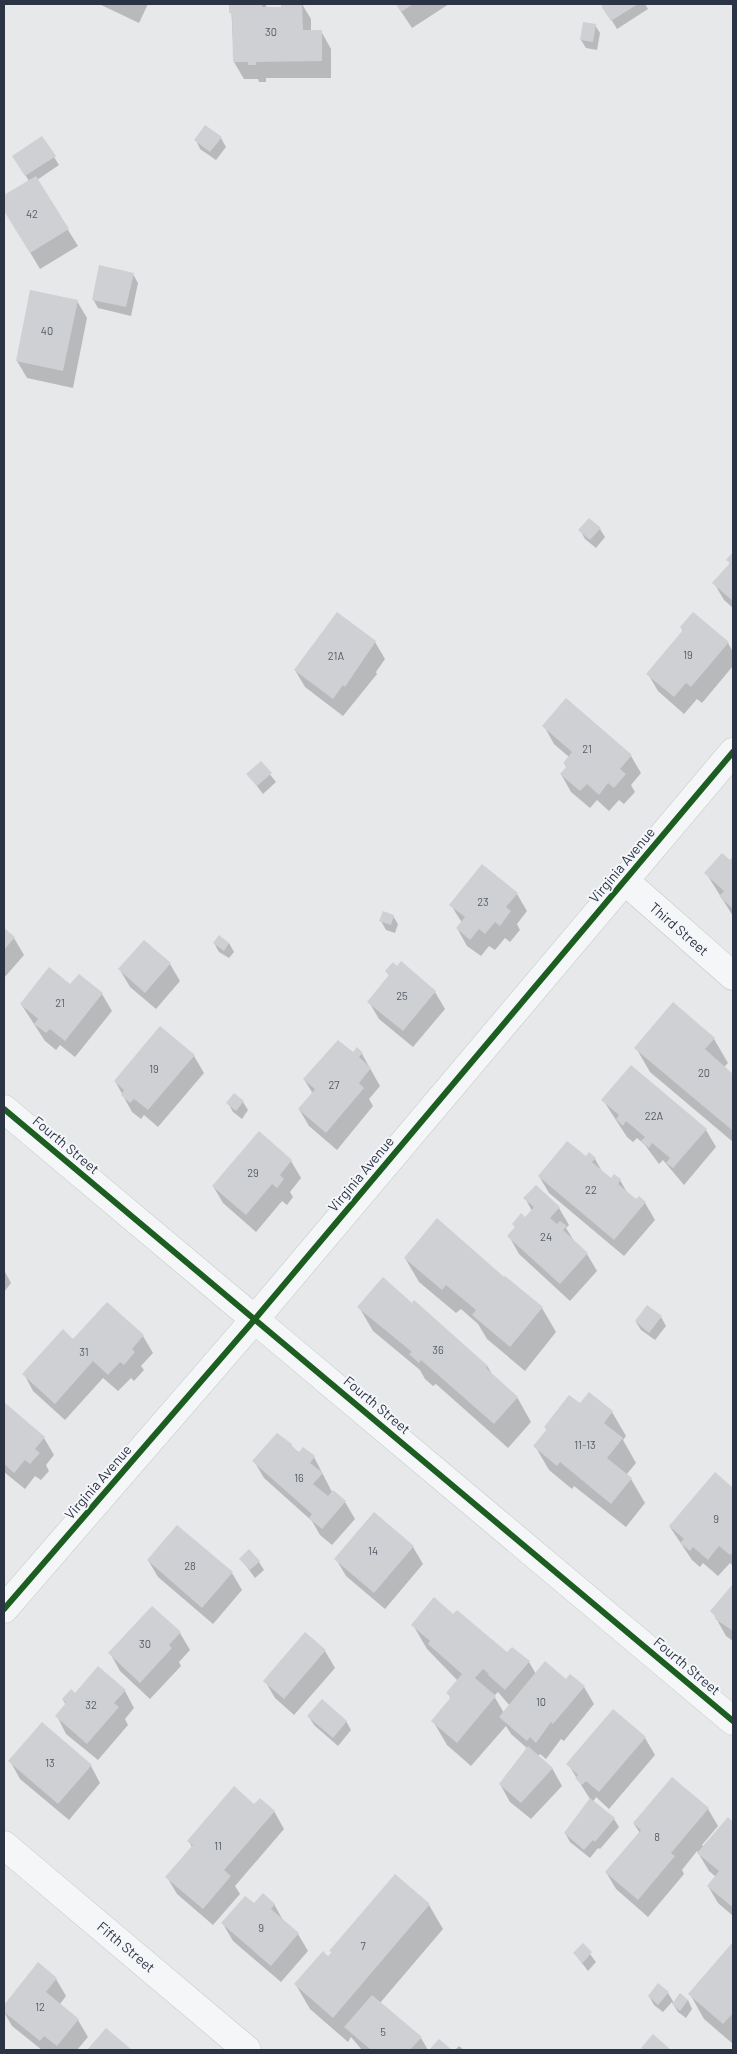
<svg xmlns="http://www.w3.org/2000/svg" width="737" height="2054" viewBox="0 0 737 2054" font-family="Barlow,sans-serif">
	<rect width="100%" height="100%" fill="#e6e8ea"/>
	<g fill="#0003" fill-rule="evenodd">
		<polygon points="99,4 148,4 139,23"/>
		<polygon points="231,4 265,4 268,9 282,8 282,4 302,4 311,19 311,32 321,31 331,49 331,78 266,78 266,82 259,82 258,79 244,79 234,62"/>
		<polygon points="396,4 449,4 412,28"/>
		<polygon points="607,4 645,4 648,9 617,29 603,6"/>
		<polygon points="595,25 600,33 597,50 586,48 581,40"/>
		<polygon points="221,138 226,147 216,160 200,149 196,140"/>
		<polygon points="54,157 59,165 37,180 78,246 40,269 4,209 4,196 29,181 19,165"/>
		<polygon points="133,274 138,283 131,316 98,308 93,299"/>
		<polygon points="77,301 87,318 73,388 27,378 17,361"/>
		<polygon points="600,529 605,537 596,548 585,539 580,530"/>
		<polygon points="732,555 733,557 733,608 724,600 714,583 730,564 728,560"/>
		<polygon points="681,627 728,643 733,652 733,666 702,703 697,699 684,714 658,691 648,674 683,632"/>
		<polygon points="375,642 385,659 376,672 377,674 343,716 305,687 295,670"/>
		<polygon points="566,700 631,756 641,773 631,785 635,792 624,804 619,800 609,811 597,800 590,808 571,792 561,774 567,768 564,763 569,757 554,744 544,726"/>
		<polygon points="261,763 276,782 263,794 248,774"/>
		<polygon points="733,858 733,916 706,873 730,862"/>
		<polygon points="517,894 527,911 517,924 520,930 510,942 505,938 495,950 489,946 481,956 467,946 457,928 462,923 451,905"/>
		<polygon points="393,916 398,924 395,933 386,930 381,921"/>
		<polygon points="4,929 14,938 24,955 4,978"/>
		<polygon points="214,943 229,943 234,952 229,958 219,952"/>
		<polygon points="170,964 180,981 156,1009 130,987 120,970"/>
		<polygon points="386,971 435,992 445,1009 413,1047 379,1019 369,1002 390,977"/>
		<polygon points="70,986 102,994 112,1011 75,1057 60,1045 56,1050 45,1041 21,1004"/>
		<polygon points="714,1039 728,1063 724,1067 733,1076 733,1142 650,1072 636,1048"/>
		<polygon points="353,1054 362,1054 380,1086 369,1099 373,1106 337,1150 309,1126 299,1109 313,1094 304,1079"/>
		<polygon points="194,1056 204,1073 158,1127 144,1115 141,1119 132,1112 115,1081"/>
		<polygon points="631,1067 706,1130 716,1147 684,1185 663,1160 659,1164 645,1145 637,1138 633,1142 627,1137 603,1100"/>
		<polygon points="235,1095 243,1102 248,1110 242,1119 233,1112 228,1103"/>
		<polygon points="259,1133 291,1161 301,1178 290,1192 293,1197 287,1205 282,1201 256,1232 223,1203 213,1186"/>
		<polygon points="586,1158 595,1159 603,1173 611,1180 614,1175 620,1180 628,1194 637,1201 645,1203 655,1220 624,1256 549,1193 539,1176"/>
		<polygon points="536,1186 559,1208 569,1225 566,1228 574,1241 587,1254 597,1271 570,1301 519,1254 509,1236 532,1211 525,1198"/>
		<polygon points="405,1258 505,1277 542,1308 556,1332 525,1371 487,1339 478,1324 461,1309 456,1313 419,1282"/>
		<polygon points="4,1270 11,1283 4,1292"/>
		<polygon points="414,1302 488,1367 493,1376 517,1397 531,1422 508,1448 436,1384 433,1386 425,1379 420,1370 373,1331 359,1307 412,1305"/>
		<polygon points="661,1317 666,1326 655,1340 641,1330 636,1322"/>
		<polygon points="143,1336 153,1353 141,1366 144,1370 134,1381 131,1378 118,1391 103,1378 65,1420 33,1391 24,1374"/>
		<polygon points="4,1404 44,1438 54,1455 46,1465 49,1471 41,1480 35,1476 25,1489 4,1472"/>
		<polygon points="580,1405 612,1412 626,1436 623,1440 636,1463 626,1475 631,1479 645,1503 626,1527 574,1486 572,1489 549,1470 535,1446 547,1431 545,1427"/>
		<polygon points="291,1445 299,1454 304,1448 314,1457 332,1492 345,1502 355,1519 332,1545 320,1535 312,1521 264,1478 254,1461"/>
		<polygon points="715,1474 733,1490 733,1566 730,1563 718,1576 703,1563 700,1567 692,1560 670,1527"/>
		<polygon points="413,1547 423,1564 385,1609 346,1576 336,1559"/>
		<polygon points="241,1559 259,1562 264,1570 255,1578"/>
		<polygon points="148,1560 232,1573 242,1590 213,1624 158,1577"/>
		<polygon points="733,1586 733,1641 726,1636 712,1611"/>
		<path d="M453,1616l54,38 5,-6 17,14 7,12 30,6 18,7 10,17 -30,37 -3,-2 -15,20 -6,-5 -2,2 14,12 10,18 -31,33 -21,-17 -10,-18 28,-35 -17,-15 -5,-8 -35,40 -24,-21 -14,-24 18,-22 -3,-6 10,-12 -31,-32 -14,-24zM498,1692l12,14 -6,7 -10,-17z"/>
		<polygon points="180,1633 190,1650 179,1662 181,1666 150,1699 120,1671 110,1653"/>
		<polygon points="325,1651 335,1668 294,1715 275,1698 265,1681"/>
		<polygon points="125,1691 134,1708 125,1719 128,1725 98,1760 66,1734 57,1716 66,1705 63,1700 76,1694"/>
		<polygon points="309,1717 346,1721 351,1730 338,1746 314,1725"/>
		<polygon points="645,1738 655,1755 609,1809 596,1797 593,1802 614,1819 619,1827 600,1849 598,1848 590,1858 570,1842 565,1833 590,1799 568,1764"/>
		<polygon points="10,1761 91,1766 100,1783 69,1820 20,1779"/>
		<polygon points="672,1778 708,1809 718,1826 702,1845 704,1847 728,1819 733,1824 733,1916 718,1903 708,1886 716,1877 709,1871 697,1851 682,1870 684,1874 648,1917 616,1889 606,1872 640,1833 634,1824"/>
		<polygon points="255,1806 274,1811 284,1829 235,1886 240,1894 213,1925 177,1894 167,1877 192,1847 189,1841"/>
		<polygon points="274,1904 284,1922 298,1934 308,1951 281,1982 233,1941 223,1924 254,1905"/>
		<polygon points="429,1905 443,1929 380,2003 421,2038 428,2050 362,2050 351,2037 348,2042 310,2009 296,1985 329,1958 332,1954 331,1951"/>
		<polygon points="733,1943 733,2044 704,2019 690,1994"/>
		<polygon points="583,1945 596,1962 588,1971 575,1954"/>
		<polygon points="38,1964 56,1979 66,1996 60,2004 78,2020 88,2037 77,2050 42,2050 12,2026 4,2012 4,2007"/>
		<polygon points="668,1993 674,2003 688,2000 692,2009 686,2018 678,2012 672,2002 663,2012 654,2005 649,1996"/>
		<polygon points="459,2046 464,2050 455,2050"/>
	</g>
	<g fill="#ced0d3">
		<polygon points="229,4 262,4 262,7 281,7 281,4 302,4 303,30 322,30 322,61 256,62 256,65 248,65 248,62 233,62 232,13 229,13"/>
		<polygon points="396,4 413,4 401,12"/>
		<polygon points="605,4 638,4 611,21 601,6"/>
		<polygon points="583,22 596,24 593,42 580,40"/>
		<polygon points="205,125 222,137 210,152 194,140"/>
		<polygon points="42,136 56,156 25,176 12,156"/>
		<polygon points="36,176 69,229 30,253 4,211 4,195"/>
		<polygon points="99,265 134,273 126,307 92,300"/>
		<polygon points="30,290 78,300 63,371 16,361"/>
		<polygon points="589,518 601,528 590,540 578,530"/>
		<polygon points="731,554 733,555 733,601 712,583 730,563 726,560"/>
		<polygon points="337,612 376,641 345,687 343,685 333,699 294,670"/>
		<polygon points="693,612 729,642 691,687 686,683 674,697 646,674 683,630 680,627"/>
		<polygon points="566,698 632,755 620,769 626,774 614,788 608,783 599,795 587,784 580,791 560,774 567,766 563,763 572,752 542,726"/>
		<polygon points="261,761 272,773 257,786 246,774"/>
		<polygon points="722,853 730,860 733,856 733,909 719,896 724,891 704,873"/>
		<polygon points="482,864 518,893 506,907 511,911 500,926 495,922 485,934 479,929 470,940 456,928 465,917 449,905"/>
		<polygon points="383,911 394,915 391,925 379,921"/>
		<polygon points="4,928 15,937 4,950"/>
		<polygon points="219,935 229,943 224,951 213,943"/>
		<polygon points="144,940 171,963 145,993 118,969"/>
		<polygon points="401,961 436,991 403,1031 367,1002 389,975 385,971 393,962 397,966"/>
		<polygon points="49,967 70,984 79,974 103,993 65,1041 50,1029 46,1033 34,1024 38,1019 20,1004"/>
		<polygon points="673,1002 715,1038 705,1049 733,1074 733,1131 634,1048"/>
		<polygon points="160,1026 195,1055 148,1110 134,1099 130,1103 121,1095 124,1090 114,1081"/>
		<polygon points="338,1040 353,1052 357,1047 363,1053 359,1057 371,1068 359,1083 364,1088 326,1133 298,1109 315,1089 303,1079"/>
		<polygon points="631,1065 707,1129 673,1168 666,1163 670,1158 652,1143 649,1148 641,1141 645,1137 626,1121 623,1126 616,1119 619,1115 601,1100"/>
		<polygon points="234,1093 244,1101 236,1111 226,1103"/>
		<polygon points="259,1131 292,1160 280,1175 284,1179 277,1188 272,1184 246,1215 212,1186"/>
		<polygon points="567,1141 586,1156 589,1152 596,1158 592,1162 611,1178 614,1174 621,1179 618,1184 636,1199 639,1196 646,1202 614,1240 538,1176"/>
		<polygon points="536,1185 560,1207 550,1218 557,1224 560,1221 567,1226 563,1230 588,1253 560,1284 507,1236 515,1227 512,1224 521,1213 525,1217 534,1207 523,1198"/>
		<polygon points="437,1218 504,1277 505,1276 543,1307 510,1347 472,1315 476,1310 446,1285 442,1290 404,1258"/>
		<polygon points="383,1277 412,1303 414,1300 488,1366 486,1368 518,1397 494,1424 421,1360 419,1363 409,1354 412,1352 357,1307"/>
		<polygon points="107,1302 144,1335 132,1349 135,1352 124,1365 120,1362 108,1375 93,1361 55,1404 22,1374 63,1329 73,1339"/>
		<polygon points="647,1305 662,1316 649,1333 635,1321"/>
		<polygon points="589,1392 613,1411 604,1423 623,1438 607,1458 632,1478 611,1504 560,1462 557,1466 533,1446 547,1429 544,1427 569,1395 580,1403"/>
		<polygon points="4,1402 45,1437 35,1449 40,1453 30,1464 25,1460 14,1473 4,1464"/>
		<polygon points="277,1433 292,1444 291,1446 299,1452 303,1447 315,1456 310,1463 323,1473 313,1484 328,1496 333,1490 346,1501 322,1529 309,1518 312,1514 252,1461"/>
		<polygon points="715,1472 733,1488 733,1552 730,1555 719,1546 708,1560 693,1547 690,1551 680,1543 684,1539 669,1526"/>
		<polygon points="374,1512 414,1546 374,1593 334,1559"/>
		<polygon points="177,1525 233,1572 202,1608 147,1560"/>
		<polygon points="249,1549 260,1561 250,1570 239,1559"/>
		<polygon points="733,1584 733,1631 715,1619 716,1617 710,1611"/>
		<polygon points="434,1597 453,1614 457,1610 507,1652 512,1647 530,1661 505,1690 488,1675 489,1674 483,1669 475,1678 496,1696 457,1743 431,1721 451,1697 446,1693 462,1674 428,1644 430,1641 411,1625"/>
		<polygon points="152,1606 181,1632 169,1645 172,1648 140,1683 108,1653"/>
		<polygon points="305,1632 326,1650 284,1699 263,1681"/>
		<polygon points="545,1661 566,1679 570,1674 585,1686 553,1724 551,1722 536,1743 530,1737 527,1741 499,1717"/>
		<polygon points="98,1666 126,1690 114,1703 119,1707 87,1744 55,1716 66,1703 62,1699 71,1689 75,1693"/>
		<polygon points="322,1699 347,1721 333,1738 307,1716"/>
		<polygon points="613,1709 646,1737 599,1792 586,1781 582,1785 575,1778 578,1775 566,1764"/>
		<polygon points="42,1722 92,1765 58,1804 8,1761"/>
		<polygon points="528,1746 553,1768 521,1803 499,1784"/>
		<polygon points="672,1777 709,1808 671,1853 675,1856 638,1900 605,1872 641,1830 633,1823"/>
		<polygon points="234,1786 254,1804 260,1798 275,1811 224,1870 231,1876 203,1909 165,1877 193,1845 187,1841"/>
		<polygon points="590,1798 615,1818 595,1842 593,1840 584,1850 564,1833"/>
		<polygon points="728,1817 733,1822 733,1904 731,1906 707,1886 719,1871 697,1853"/>
		<polygon points="395,1874 430,1904 333,2018 294,1984 323,1951 328,1956 332,1952 329,1951"/>
		<polygon points="263,1893 275,1904 271,1909 299,1933 271,1966 221,1923 245,1896 254,1903"/>
		<polygon points="733,1942 733,2013 723,2024 688,1994"/>
		<polygon points="583,1943 592,1952 583,1963 573,1953"/>
		<polygon points="38,1962 57,1978 46,1992 79,2019 57,2046 44,2036 40,2041 4,2012 4,2005"/>
		<polygon points="658,1983 669,1992 658,2005 648,1996"/>
		<polygon points="680,1993 688,2000 680,2011 672,2004"/>
		<polygon points="372,1995 422,2037 410,2050 371,2050 344,2027"/>
		<polygon points="106,2028 132,2050 87,2050"/>
		<polygon points="653,2034 671,2050 644,2050 641,2048"/>
		<polygon points="439,2039 452,2050 429,2050"/>
	</g>
	<g fill="none" stroke-linecap="round" stroke-linejoin="round">
		<g stroke="#c4c6c8" stroke-width="29">
			<g id="minor">
				<polyline points="625,881 733,976"/>
				<polyline points="4,1109 733,1721"/>
				<polyline points="4,1609 255,1319 733,752"/>
				<polyline points="4,1845 247,2050"/>
			</g>
		</g>
		<use href="#minor" stroke="#f5f6f7" stroke-width="28"/>
		<g stroke="#f4f6f9" stroke-width="9">
			<g id="cycleway">
				<polyline points="4,1109 733,1721"/>
				<polyline points="4,1609 255,1319 733,752"/>
			</g>
		</g>
		<use href="#cycleway" stroke="#1b5e20" stroke-width="6"/>
	</g>
	<g text-anchor="middle" stroke-width="4" stroke-linejoin="round" paint-order="stroke">
		<g font-size="11" fill="#545c69">
			<text x="271" y="36">30</text>
			<text x="32" y="218">42</text>
			<text x="47" y="335">40</text>
			<text x="688" y="659">19</text>
			<text x="336" y="660">21A</text>
			<text x="587" y="753">21</text>
			<text x="483" y="906">23</text>
			<text x="402" y="1000">25</text>
			<text x="60" y="1007">21</text>
			<text x="154" y="1073">19</text>
			<text x="704" y="1077">20</text>
			<text x="334" y="1089">27</text>
			<text x="654" y="1120">22A</text>
			<text x="253" y="1177">29</text>
			<text x="591" y="1194">22</text>
			<text x="546" y="1241">24</text>
			<text x="438" y="1354">36</text>
			<text x="84" y="1356">31</text>
			<text x="585" y="1449">11-13</text>
			<text x="299" y="1482">16</text>
			<text x="716" y="1523">9</text>
			<text x="373" y="1555">14</text>
			<text x="190" y="1570">28</text>
			<text x="145" y="1648">30</text>
			<text x="541" y="1706">10</text>
			<text x="91" y="1709">32</text>
			<text x="50" y="1767">13</text>
			<text x="657" y="1841">8</text>
			<text x="218" y="1850">11</text>
			<text x="261" y="1932">9</text>
			<text x="363" y="1950">7</text>
			<text x="40" y="2011">12</text>
			<text x="383" y="2036">5</text>
		</g>
		<g font-size="14" fill="#2b3445" stroke="#f4f6f9">
			<text transform="translate(622 865) rotate(-50)" y="5">Virginia Avenue</text>
			<text transform="translate(679 929) rotate(41)" y="5">Third Street</text>
			<text transform="translate(66 1145) rotate(40)" y="5">Fourth Street</text>
			<text transform="translate(361 1174) rotate(-50)" y="5">Virginia Avenue</text>
			<text transform="translate(377 1405) rotate(40)" y="5">Fourth Street</text>
			<text transform="translate(98 1482) rotate(-49)" y="5">Virginia Avenue</text>
			<text transform="translate(687 1666) rotate(40)" y="5">Fourth Street</text>
			<text transform="translate(126 1947) rotate(40)" y="5">Fifth Street</text>
		</g>
	</g>
	<rect width="737" height="2054" fill="none" stroke="#2b3445" stroke-width="10"/>
</svg>
